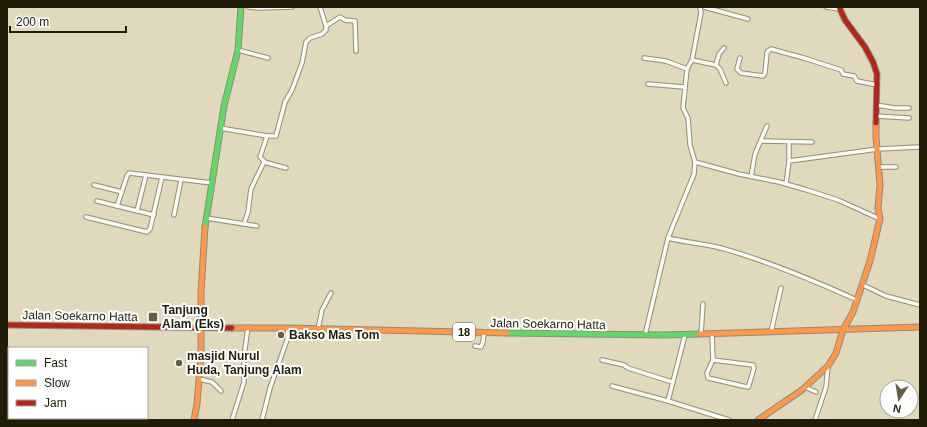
<svg xmlns="http://www.w3.org/2000/svg" width="927" height="427" viewBox="0 0 927 427" font-family="Arial,sans-serif">
	<rect width="100%" height="100%" fill="#e0d9be"/>
	<g fill="none" stroke-linecap="round" stroke-linejoin="round">
		<g stroke="#918d78" stroke-width="5.5">
			<g id="street">
				<polyline points="249,7 259,8 292,7"/>
				<polyline points="704,7 748,19"/>
				<polyline points="826,7 839,9"/>
				<polyline points="326,26 340,17 345,20 355,21 356,51"/>
				<polyline points="238,50 268,58"/>
				<polyline points="644,58 666,61 687,69"/>
				<polyline points="740,58 737,69 741,73 763,76 765,73 767,53 768,51 771,49 804,58 841,70 843,74 854,76 857,81 877,85"/>
				<polyline points="692,60 716,65 720,69 726,83"/>
				<polyline points="716,65 719,54 724,48"/>
				<polyline points="648,84 684,87"/>
				<polyline points="876,105 895,108 909,108"/>
				<polyline points="876,116 909,118"/>
				<polyline points="220,128 267,136 276,136 285,102 292,90 302,63 306,42 310,38 322,34 326,30 326,26 320,7"/>
				<polyline points="761,141 812,142"/>
				<polyline points="789,161 878,149 919,147"/>
				<polyline points="264,162 286,168"/>
				<polyline points="695,162 739,174 779,182 807,190 838,200 880,219"/>
				<polyline points="879,167 896,167"/>
				<polyline points="751,177 755,154 767,126"/>
				<polyline points="786,184 789,161 789,142"/>
				<polyline points="94,185 122,192"/>
				<polyline points="97,201 154,215"/>
				<polyline points="117,206 127,176 129,173 212,183"/>
				<polyline points="137,211 146,175"/>
				<polyline points="174,215 181,180"/>
				<polyline points="86,217 147,232 150,229 162,177"/>
				<polyline points="206,218 257,226"/>
				<polyline points="244,224 248,212 251,189 263,164 264,161 260,157 267,136"/>
				<path d="M668,238c20,5 41,6 60,12 45,13 87,31 129,50"/>
				<polyline points="863,285 886,296 920,305"/>
				<polyline points="318,329 322,310 331,293"/>
				<polyline points="771,332 781,288"/>
				<polyline points="701,334 703,304"/>
				<polyline points="712,334 713,360 707,373 708,378 743,386 748,387 749,385 754,368 753,365 713,360"/>
				<polyline points="645,335 668,238 694,174 695,162 690,145 688,118 683,108 687,69 692,60 701,13 700,7"/>
				<polyline points="685,335 668,401 729,420"/>
				<polyline points="475,346 481,347 483,342 484,333"/>
				<polyline points="602,360 624,365 628,368 672,382"/>
				<polyline points="199,379 212,382 221,391"/>
				<polyline points="612,386 668,401"/>
				<polyline points="805,387 816,392"/>
				<polyline points="232,420 244,382 244,356 248,327"/>
				<polyline points="262,420 270,388 287,340 288,328"/>
				<polyline points="815,420 826,387 828,366"/>
			</g>
		</g>
		<g stroke="#918d78" stroke-width="7">
			<g id="fast">
				<polyline points="205,227 224,106 238,50 241,7"/>
				<polyline points="507,333 664,335 699,334"/>
			</g>
		</g>
		<g stroke="#918d78" stroke-width="7">
			<g id="slow">
				<polyline points="232,328 288,328 507,333"/>
				<polyline points="699,334 920,327"/>
				<polyline points="194,420 197,404 201,354 201,293 205,227"/>
				<polyline points="758,420 802,390 828,366 836,353 843,330 853,312 870,261 880,219 878,208 880,185 876,137 876,123"/>
			</g>
		</g>
		<g stroke="#918d78" stroke-width="7">
			<g id="jam">
				<polyline points="839,7 845,20 865,47 873,62 877,74 876,123"/>
				<polyline points="7,325 232,328"/>
			</g>
		</g>
		<use href="#street" stroke="#faf9f5" stroke-width="3.5"/>
		<use href="#fast" stroke="#63d668" stroke-width="5"/>
		<use href="#slow" stroke="#ff974d" stroke-width="5"/>
		<use href="#jam" stroke="#b3261e" stroke-width="5"/>
	</g>
	<g fill="#645e49" stroke="#fff" stroke-width="1.5">
		<rect x="148" y="312" width="10" height="10" rx="2"/>
		<circle cx="281" cy="335" r="4"/>
		<circle cx="179" cy="363" r="4"/>
	</g>
	<g text-anchor="middle" stroke-width="4" stroke-linejoin="round" paint-order="stroke">
		<rect fill="#fff" stroke="#646054" stroke-width="1" x="453" y="323" width="22" height="18" rx="3"/>
		<g font-size="11" font-weight="bold" fill="#211c0a">
			<text x="464" y="336">18</text>
		</g>
		<g font-size="12" font-weight="bold" fill="#211c0a" stroke="#fff" text-anchor="start">
			<text x="162" y="314">Tanjung<tspan x="162" dy="14">Alam (Eks)</tspan></text>
			<text x="289" y="339">Bakso Mas Tom</text>
			<text x="187" y="360">masjid Nurul<tspan x="187" dy="14">Huda, Tanjung Alam</tspan></text>
		</g>
		<g font-size="12" fill="#211c0a" stroke="#fff">
			<text transform="translate(80 316) rotate(1)" y="4">Jalan Soekarno Hatta</text>
			<text transform="translate(548 324) rotate(1)" y="4">Jalan Soekarno Hatta</text>
		</g>
	</g>
	<rect width="927" height="427" fill="none" stroke="#211c0a" stroke-width="16"/>
	<rect x="8" y="347" width="140" height="72" fill="#ffffff" stroke="#a6a49d"/>
	<rect x="16" y="360" width="20" height="6" fill="#63d668" stroke="#a6a49d"/>
	<text x="44" y="367" font-size="12" fill="#211c0a">Fast</text>
	<rect x="16" y="380" width="20" height="6" fill="#ff974d" stroke="#a6a49d"/>
	<text x="44" y="387" font-size="12" fill="#211c0a">Slow</text>
	<rect x="16" y="400" width="20" height="6" fill="#b3261e" stroke="#a6a49d"/>
	<text x="44" y="407" font-size="12" fill="#211c0a">Jam</text>
	<g transform="translate(899 399) rotate(192)"><circle r="19" fill="#ffffff" stroke="#a6a49d"/>
	<path d="M0-3L7 15L0 10L-7 15Z" fill="#645e49"/>
	<text y="-6" font-size="11" font-weight="bold" text-anchor="middle" fill="#211c0a">N</text>
	</g>
	<path d="M10 26v6h116v-6" fill="none" stroke="#211c0a" stroke-width="2"/>
	<text x="16" y="26" font-size="12" fill="#211c0a" stroke="#ffffff" stroke-width="3" paint-order="stroke">200 m</text>
</svg>
